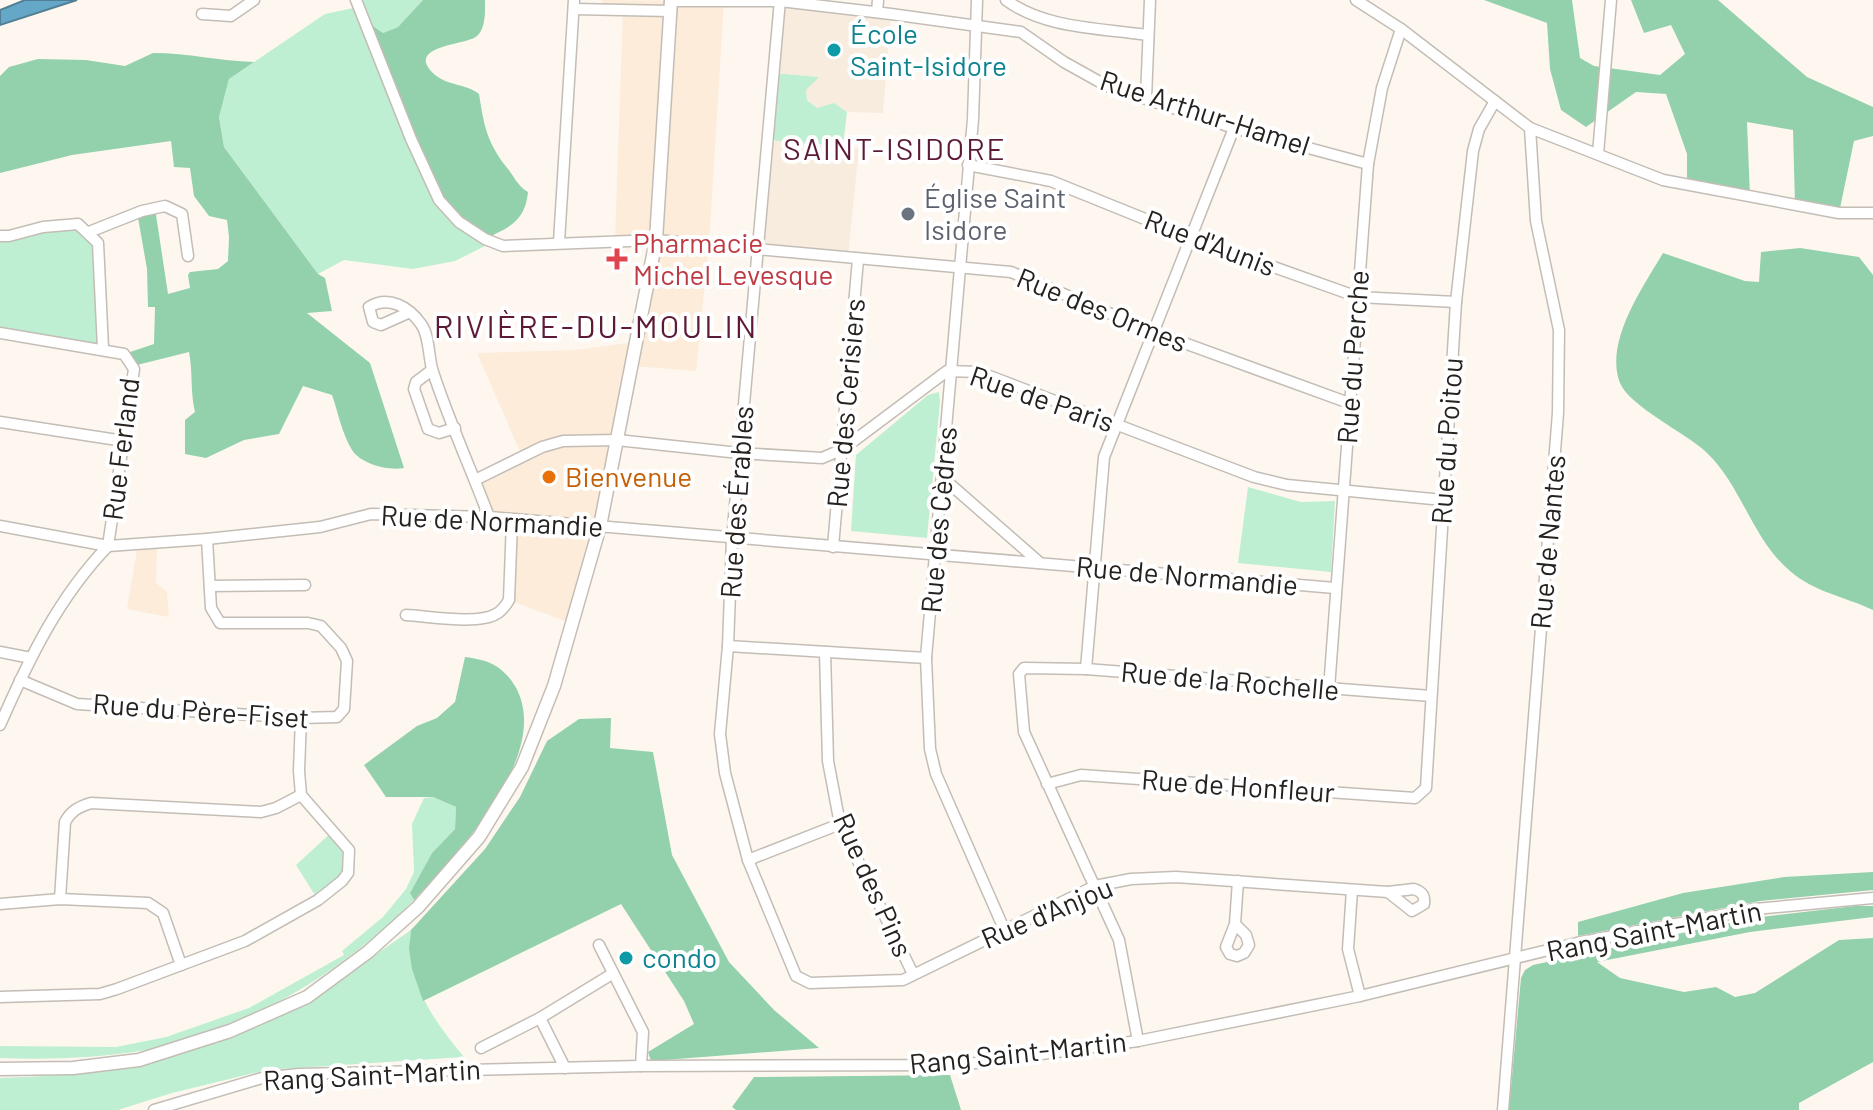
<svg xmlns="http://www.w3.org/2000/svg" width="1873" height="1110" viewBox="0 0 1873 1110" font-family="Barlow,sans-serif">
	<rect width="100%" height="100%" fill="#fef7f0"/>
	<g fill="#fcecd9">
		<polygon points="602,0 724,1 709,244 696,371 632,366 573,624 509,600 512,521 489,517 475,480 522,456 477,353 576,350 636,342 656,240 615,240 623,10 602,9"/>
		<polygon points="157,542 156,583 167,592 169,617 127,609 138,544"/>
	</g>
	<g fill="#f8ecdf">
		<polygon points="780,1 891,14 883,113 847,112 834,103 817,108 807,99 806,90 818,77 774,73"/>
		<polygon points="768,140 859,148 848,257 759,248"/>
	</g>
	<g fill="#beefd2">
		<polygon points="356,0 423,0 398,27 383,33 370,24 485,239 485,246 455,261 413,269 344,260 318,274 224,147 219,117 229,79 325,14 358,7"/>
		<polygon points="774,73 819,77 806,90 807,100 817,108 834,103 847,112 843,146 768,140"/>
		<polygon points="78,224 98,243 103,348 0,333 0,236"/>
		<polygon points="939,392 940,402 927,538 851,531 856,455 928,395"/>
		<polygon points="1248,487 1301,502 1335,501 1331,572 1238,563"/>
		<path d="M433,797l23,10 -1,22 -23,24 -22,40 4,7c-70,71 -168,132 -268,150 -48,8 -98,10 -146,8v-12l116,1 50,-10 83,-29 95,-53 -2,-4 41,-34 23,-28 8,-17 -2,-48 12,-26z"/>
		<polygon points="334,830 349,850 348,873 318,900 296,865"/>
		<path d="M411,930c-6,51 22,90 53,127l-198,13 -94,23 -54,17h-118v-32l46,-2 70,-8 206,-76z"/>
	</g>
	<g fill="#92d1ac">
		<path d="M423,0h62c0,11 1,28 -8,36 -8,9 -74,9 -43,38 13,12 31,9 45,20 5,32 8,49 29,75 7,9 10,17 20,23 -3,30 -19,35 -43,47l-46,-39 -69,-176 13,9 15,-6z"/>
		<polygon points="1484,0 1572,0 1580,58 1594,66 1660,75 1685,54 1671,25 1644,33 1631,0 1718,0 1807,77 1873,107 1873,136 1854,141 1839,213 1795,205 1793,130 1747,122 1750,197 1687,185 1687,154 1666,94 1636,92 1586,127 1561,110 1550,69 1547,23"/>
		<path d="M153,53c35,0 67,8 101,9l-25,17 -10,38 5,30 94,127 7,4 7,33 -25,2 63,50 34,105c-16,3 -43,-4 -52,-18 -10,-16 -14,-38 -20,-55l-29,-9 -24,48 -35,6 -38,18 -21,-4v-34l10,-8c-5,-21 -2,-40 -6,-60l-56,14 -9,-12 30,-10 1,-37h-7l-1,-38 -10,-57 18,-4 13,86 22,-6 -2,-13 2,-3 28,-3 10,-8 1,-24 -2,-17 -18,-4 -15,-20 -4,-28 -16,-1 -3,-26 -99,14 -72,18v-97l9,-9 29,-8 48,1 39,6z"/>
		<path d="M1800,248l59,9 14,18v335c-27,-13 -59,-18 -83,-39 -38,-32 -48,-85 -84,-119 -20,-19 -77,-46 -86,-69 -16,-41 23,-96 43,-130l82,28 14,1 2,-30z"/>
		<path d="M465,657c23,3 37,8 50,29 39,67 -58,168 -101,214l-4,-7 22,-40 23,-24 1,-22 -23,-10h-47l-22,-32 53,-39 20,-8 18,-16z"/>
		<polygon points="611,718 610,748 653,752 672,855 729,962 774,1010 819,1048 651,1061 648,1052 694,1024 684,1001 621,904 423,1001 412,969 409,949 411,930 485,849 520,797 547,741 579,719"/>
		<polygon points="1873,872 1873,890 1760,901 1578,936 1578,922 1683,893 1784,877"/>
		<polygon points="1855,906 1873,906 1873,917 1750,932 1597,962 1620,978 1684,992 1716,987 1735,997 1755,993 1839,940 1873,938 1873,1062 1799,1103 1799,1110 1509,1110 1521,978 1525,970 1533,965 1752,918"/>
		<polygon points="950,1075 961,1110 736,1110 732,1107 754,1077"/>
	</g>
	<polygon fill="#64a7c7" stroke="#517f95" stroke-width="2" points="25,0 77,0 0,25 0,10"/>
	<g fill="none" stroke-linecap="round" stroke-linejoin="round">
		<g stroke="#c3bdb6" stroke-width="13">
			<g id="minor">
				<polyline points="356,0 411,139 439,200 459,222 485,239 503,246 656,240 1011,272 1154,332 1349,403"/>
				<polyline points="780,0 732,539 728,646 720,734 725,773 748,860 796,976 810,983 903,980 1095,886 1131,879 1176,877 1388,892"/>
				<polyline points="977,0 973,119 926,658 930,749 936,774 1004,929"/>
				<path d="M1006,0c39,29 95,28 141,35"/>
				<polyline points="1356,0 1401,29 1530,128 1663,180 1839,213 1873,213"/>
				<polyline points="671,1 780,1 891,14 1021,32 1064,62 1107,86 1234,128 1368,164"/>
				<polyline points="574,9 671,11"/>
				<polyline points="877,12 878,0"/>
				<polyline points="202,14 231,16 254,0"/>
				<polyline points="1146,98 1150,0"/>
				<polyline points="1598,154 1611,0"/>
				<polyline points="968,165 1051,181 1192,238 1358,297 1456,302"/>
				<polyline points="89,232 142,211 165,206 182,214 188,256"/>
				<polyline points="0,236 9,236 43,227 78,224 98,243 103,348"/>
				<polyline points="559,242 574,0"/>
				<path d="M410,312l-29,13 -8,-3 -4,-15c20,-12 40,0 52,17 9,12 7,34 12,48 16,49 38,97 56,145"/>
				<polyline points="0,333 124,354 134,369 108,546"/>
				<polyline points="432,370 416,382 414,389 428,429 439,433 455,428"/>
				<polyline points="0,422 124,441"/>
				<polyline points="943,478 1040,563"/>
				<polyline points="475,480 542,447 563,441 617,440 739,453 822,458 843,449 947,371 979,372 1254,477 1287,485 1443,500"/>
				<polyline points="0,526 108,546 207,539 320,527 371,514 489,517 1335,588"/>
				<polyline points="833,547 858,259"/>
				<polyline points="210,586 305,585"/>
				<path d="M406,615c22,1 72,10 90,-1 6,-3 10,-9 13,-14l3,-79"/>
				<polyline points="728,646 926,658"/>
				<polyline points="0,652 31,658"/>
				<polyline points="825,652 828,761 840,824 913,974"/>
				<polyline points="1086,669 1104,457 1234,128"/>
				<polyline points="20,680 77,704 301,718 337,717 344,709 347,661 341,648 321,626 308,623 220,623 211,608 207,539"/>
				<polyline points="1329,689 1368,164 1382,88 1401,29"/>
				<path d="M0,725c29,-66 58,-127 108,-179"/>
				<polyline points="1047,784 1081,775 1415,798 1426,788 1456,302 1473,151 1479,129 1495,101"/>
				<polyline points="748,860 840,824"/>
				<path d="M1414,889c8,3 11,6 10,15l-12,7 -24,-19z"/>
				<polyline points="1352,890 1348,949 1360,996"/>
				<path d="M60,899l5,-77c6,-11 13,-15 26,-19l170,9 15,-4 25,-13"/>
				<polyline points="0,904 60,899 148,903 163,913 181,965"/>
				<polyline points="1235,924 1246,935 1249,945 1244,953 1237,956 1230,954 1226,947 1235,924 1238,881"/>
				<polyline points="599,945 643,1032 641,1066"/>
				<polyline points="0,997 100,994 117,989 245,941 318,900 342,881 348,873 349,850 301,795 299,771 301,718"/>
				<polyline points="540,1018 565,1068"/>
				<polyline points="1138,1041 1119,940 1024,732 1019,674 1024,668 1086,669 1431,696"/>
				<polyline points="481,1048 540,1018 612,974"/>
				<polyline points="154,1110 262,1078 299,1074 641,1066 961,1065 1138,1041 1360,996 1577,943 1755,909 1873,898"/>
				<polyline points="1503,1110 1558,413 1559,330 1536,221 1530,128"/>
			</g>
		</g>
		<g stroke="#c3bdb6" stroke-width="15">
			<polyline id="major" points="0,1069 73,1068 139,1060 230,1031 307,997 368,952 418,907 479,837 522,767 554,686 600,526 656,240 671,0"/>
		</g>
		<use href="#minor" stroke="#fff" stroke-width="10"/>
		<use href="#major" stroke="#fff" stroke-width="12"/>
	</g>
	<g fill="#0f9aa8" stroke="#fff" stroke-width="3">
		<circle cx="834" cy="50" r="8"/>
		<circle cx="626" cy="958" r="8"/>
	</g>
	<circle fill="#6b7280" stroke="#fff" stroke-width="3" cx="908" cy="214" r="8"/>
	<path fill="#e0444e" stroke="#fff" stroke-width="3" d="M613 247h8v8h8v8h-8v8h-8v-8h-8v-8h8z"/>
	<circle fill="#e8710a" stroke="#fff" stroke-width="3" cx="549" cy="477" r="8"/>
	<g text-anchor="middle" stroke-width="8" stroke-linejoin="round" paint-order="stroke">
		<g font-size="28" fill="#0d838f" stroke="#fff" text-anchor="start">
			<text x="850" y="44">École<tspan x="850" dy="32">Saint-Isidore</tspan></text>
			<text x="642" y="968">condo</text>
		</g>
		<g font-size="28" fill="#24211f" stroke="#fff">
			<text transform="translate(1205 113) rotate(18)" y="10">Rue Arthur-Hamel</text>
			<text transform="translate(1210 243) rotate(21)" y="10">Rue d'Aunis</text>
			<text transform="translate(1102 310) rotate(22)" y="10">Rue des Ormes</text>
			<text transform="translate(1353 357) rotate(-86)" y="10">Rue du Perche</text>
			<text transform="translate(1042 399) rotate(19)" y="10">Rue de Paris</text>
			<text transform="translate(846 403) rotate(-85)" y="10">Rue des Cerisiers</text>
			<text transform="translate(1447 441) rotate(-86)" y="10">Rue du Poitou</text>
			<text transform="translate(121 449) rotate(-83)" y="10">Rue Ferland</text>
			<text transform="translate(737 502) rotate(-86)" y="10">Rue des Érables</text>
			<text transform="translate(939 520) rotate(-85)" y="10">Rue des Cèdres</text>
			<text transform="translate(492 521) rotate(3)" y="10">Rue de Normandie</text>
			<text transform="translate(1548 542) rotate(-85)" y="10">Rue de Nantes</text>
			<text transform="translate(1187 576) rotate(5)" y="10">Rue de Normandie</text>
			<text transform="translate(1230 681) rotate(5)" y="10">Rue de la Rochelle</text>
			<text transform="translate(201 711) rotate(4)" y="10">Rue du Père-Fiset</text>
			<text transform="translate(1238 786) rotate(4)" y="10">Rue de Honfleur</text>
			<text transform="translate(873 885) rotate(66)" y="10">Rue des Pins</text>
			<text transform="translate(1047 913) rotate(-23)" y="10">Rue d'Anjou</text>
			<text transform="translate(1654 931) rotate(-11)" y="10">Rang Saint-Martin</text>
			<text transform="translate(1018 1053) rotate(-6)" y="10">Rang Saint-Martin</text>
			<text transform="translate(372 1075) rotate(-3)" y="10">Rang Saint-Martin</text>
		</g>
		<g font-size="28" fill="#5b616d" stroke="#fff" text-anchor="start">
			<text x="924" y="208">Église Saint<tspan x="924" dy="32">Isidore</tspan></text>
		</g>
		<g font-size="28" fill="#be3a42" stroke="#fff" text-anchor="start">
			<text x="633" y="253">Pharmacie<tspan x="633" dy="32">Michel Levesque</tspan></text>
		</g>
		<g font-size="28" fill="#c56008" stroke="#fff" text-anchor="start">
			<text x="565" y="487">Bienvenue</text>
		</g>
		<g font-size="30" letter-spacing="2" fill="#5c1a37" stroke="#fff">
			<text x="895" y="160">SAINT-ISIDORE</text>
		</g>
		<g font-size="32" letter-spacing="2" fill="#5c1a37" stroke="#fff">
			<text x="596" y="338">RIVIÈRE-DU-MOULIN</text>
		</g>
	</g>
</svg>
